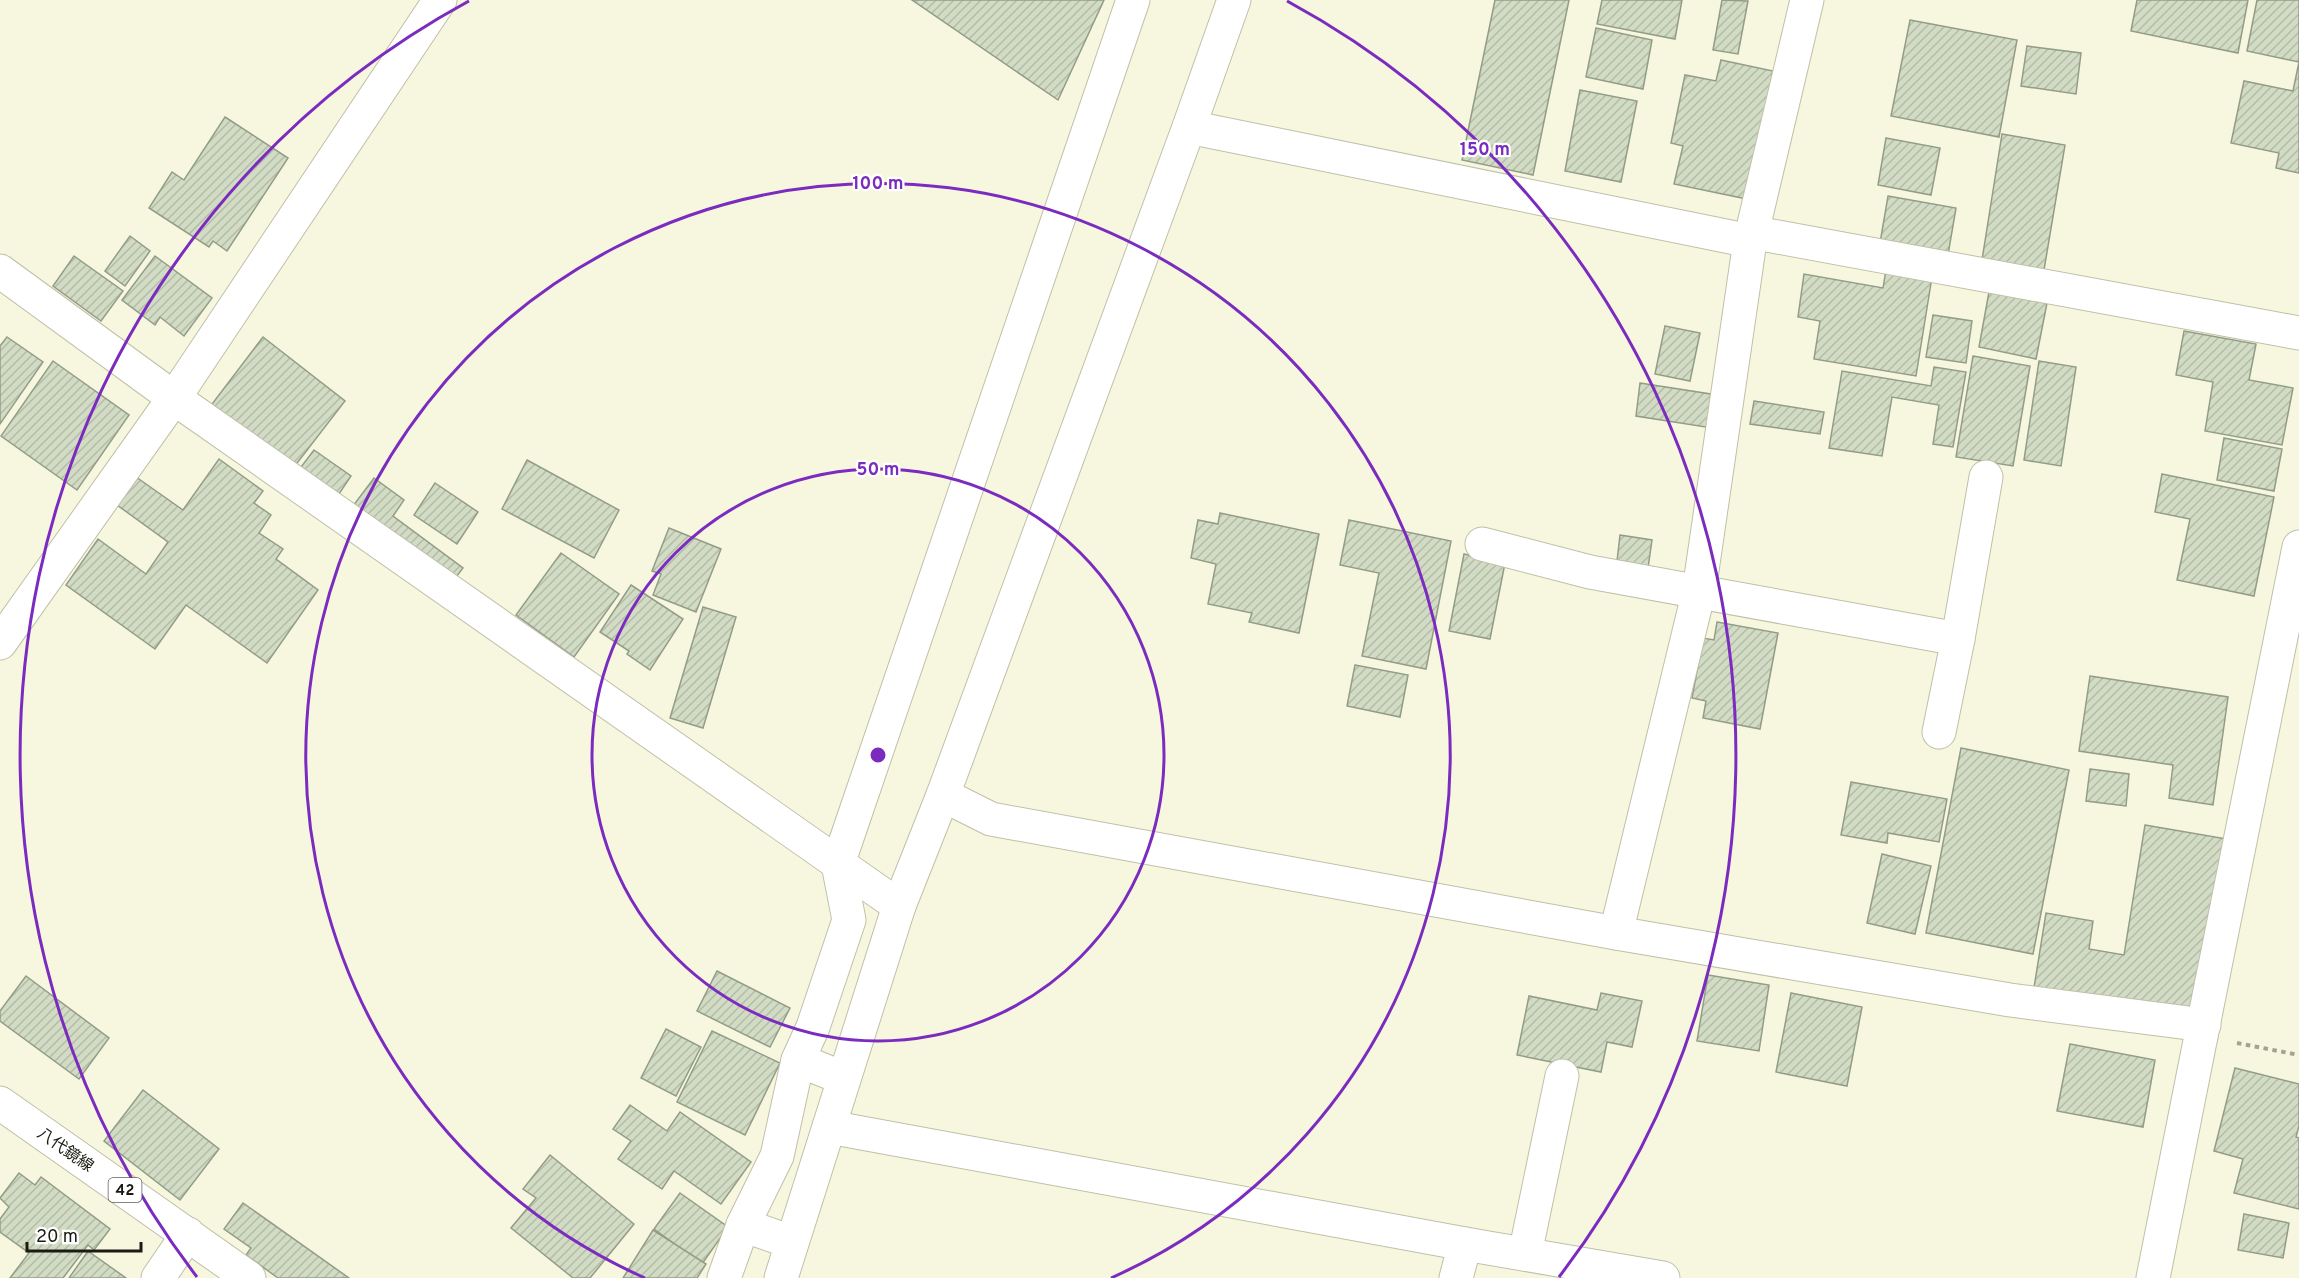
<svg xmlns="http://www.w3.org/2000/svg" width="2299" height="1278" viewBox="0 0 2299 1278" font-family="Overpass,'Noto Sans JP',sans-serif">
	<defs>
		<pattern id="building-hatch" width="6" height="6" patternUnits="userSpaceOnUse" patternTransform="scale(1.5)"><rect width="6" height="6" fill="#d2dcc5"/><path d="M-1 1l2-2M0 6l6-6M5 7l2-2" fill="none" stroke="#b4bca8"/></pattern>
	</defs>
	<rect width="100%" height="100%" fill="#f7f7df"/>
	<g fill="url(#building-hatch)" stroke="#939c87" stroke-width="1.5">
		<polygon points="912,0 1104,0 1058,100"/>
		<polygon points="1495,0 1569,0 1533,175 1462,160"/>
		<polygon points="1602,0 1682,0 1675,39 1597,24"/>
		<polygon points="1722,0 1748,1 1738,54 1713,50"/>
		<polygon points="2137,0 2248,0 2238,53 2131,31"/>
		<polygon points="2257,0 2299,0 2299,173 2276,168 2279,153 2231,143 2244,81 2293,91 2299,62 2247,51"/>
		<polygon points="1910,20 2017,40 1999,137 1891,116"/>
		<polygon points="1596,28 1652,40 1643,89 1586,77"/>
		<polygon points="2027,46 2081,53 2076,94 2021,86"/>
		<polygon points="1721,60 1773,71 1747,199 1674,184 1683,146 1671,143 1685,75 1716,81"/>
		<polygon points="1580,90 1637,101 1621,182 1565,171"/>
		<polygon points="225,117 288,158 227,251 213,241 209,247 149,208 172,172 184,180"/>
		<polygon points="2002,134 2065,145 2044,270 1982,260"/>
		<polygon points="1886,138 1940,148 1931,195 1878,185"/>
		<polygon points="1888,196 1956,208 1948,255 1880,243"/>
		<polygon points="130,236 150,251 125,286 105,271"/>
		<polygon points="74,256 123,291 101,321 53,286"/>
		<polygon points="155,256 212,298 184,336 160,317 155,325 122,300"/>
		<polygon points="1886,270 1932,277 1916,376 1814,359 1820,321 1798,317 1804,274 1883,288"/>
		<polygon points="1989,292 2047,303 2036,359 1979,347"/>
		<polygon points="1933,315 1972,321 1966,363 1926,357"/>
		<polygon points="1665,326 1700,333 1690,381 1655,374"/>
		<polygon points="2184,331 2256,344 2249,380 2293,388 2282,445 2205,431 2213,382 2176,375"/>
		<polygon points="7,337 43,362 0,424 0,346"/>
		<polygon points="263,337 345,401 291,471 209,408"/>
		<polygon points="1973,356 2030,366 2013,466 1956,457"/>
		<polygon points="53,361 129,415 77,490 1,436"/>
		<polygon points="2039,361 2076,367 2061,466 2024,460"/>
		<polygon points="1934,367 1966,372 1953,447 1933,444 1939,405 1892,397 1882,456 1829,448 1842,371 1931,386"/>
		<polygon points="1640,383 1717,395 1712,428 1636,416"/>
		<polygon points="1754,401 1824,412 1820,434 1750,424"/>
		<polygon points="2224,438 2282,449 2274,491 2217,480"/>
		<polygon points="314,450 351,476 339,494 301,467"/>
		<polygon points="219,459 263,491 254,503 271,515 259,533 283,549 276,559 318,590 267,663 186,605 155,649 66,585 98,539 146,574 168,542 117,505 136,477 183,510"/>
		<polygon points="527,460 619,510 594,558 502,509"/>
		<polygon points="2162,474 2274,497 2254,596 2177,580 2190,519 2155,512"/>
		<polygon points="374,478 404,500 393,516 463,568 450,585 350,510"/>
		<polygon points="435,483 478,512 457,544 414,515"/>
		<polygon points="1220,513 1319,534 1299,633 1249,622 1252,613 1208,604 1216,564 1191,558 1198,520 1218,524"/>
		<polygon points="1349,520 1451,541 1426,669 1362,656 1379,573 1340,565"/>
		<polygon points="669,528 721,549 696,612 653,595 661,574 652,571"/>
		<polygon points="1620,535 1652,540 1647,575 1616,570"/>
		<polygon points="561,553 619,594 574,657 516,615"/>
		<polygon points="1464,554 1505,563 1490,639 1449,631"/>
		<polygon points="631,585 683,619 650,670 627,654 629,651 600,632"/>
		<polygon points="703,607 736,617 703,728 670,718"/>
		<polygon points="1717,622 1778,633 1760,729 1703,718 1706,701 1692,698 1703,638 1714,640"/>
		<polygon points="1355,665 1408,675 1400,717 1347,706"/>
		<polygon points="2090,676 2228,697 2213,805 2169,798 2173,765 2079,751"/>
		<polygon points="1961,748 2069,770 2033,954 1926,933"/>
		<polygon points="2090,769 2129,774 2126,806 2086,801"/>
		<polygon points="1851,782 1947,799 1939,842 1888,833 1887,843 1841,835"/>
		<polygon points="2145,825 2227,839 2198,1021 2033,994 2046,913 2093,921 2089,949 2124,955"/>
		<polygon points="1882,854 1931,866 1915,934 1867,923"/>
		<polygon points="717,971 790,1008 770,1047 697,1011"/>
		<polygon points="1708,975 1769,985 1759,1051 1697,1041"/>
		<polygon points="26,976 109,1038 79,1079 0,1021 0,1011"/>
		<polygon points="1601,993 1642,1001 1632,1047 1607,1042 1601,1072 1517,1055 1529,996 1597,1010"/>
		<polygon points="1791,993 1862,1007 1847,1086 1776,1072"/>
		<polygon points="666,1029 701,1047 676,1096 641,1078"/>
		<polygon points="712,1031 780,1063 745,1135 677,1102"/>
		<polygon points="2070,1044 2155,1060 2143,1127 2057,1111"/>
		<polygon points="2235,1068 2299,1084 2299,1126 2296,1137 2299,1138 2299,1209 2234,1193 2243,1159 2214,1151"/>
		<polygon points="143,1090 219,1149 180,1200 104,1141"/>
		<polygon points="630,1105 667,1131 680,1112 751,1162 721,1204 674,1171 662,1189 618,1159 631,1141 613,1129"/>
		<polygon points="550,1155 634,1224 590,1278 573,1278 511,1228 536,1198 523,1189"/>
		<polygon points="19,1173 35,1185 41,1177 110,1229 94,1250 88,1245 63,1278 10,1278 29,1253 0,1232 0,1219 9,1207 0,1198"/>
		<polygon points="680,1193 728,1227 702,1264 654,1229"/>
		<polygon points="243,1203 349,1278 278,1278 246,1255 251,1248 224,1229"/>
		<polygon points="2244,1214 2289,1223 2283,1258 2238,1250"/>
		<polygon points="653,1230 706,1264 697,1278 623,1278"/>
		<polygon points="88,1251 126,1278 69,1278"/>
	</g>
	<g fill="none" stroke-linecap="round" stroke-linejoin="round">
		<g stroke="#c0c0a9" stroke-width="35">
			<g id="minor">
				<polyline points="1189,127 1750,241 1756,233 2299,333"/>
				<polyline points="0,271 174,398 899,906"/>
				<polyline points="1482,544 1590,572 1958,639 1986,477"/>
				<polyline points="0,643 174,398 440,0"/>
				<polyline points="1939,732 1958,639"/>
				<polyline points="943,795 991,819 1616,933 2010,1000 2204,1025"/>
				<polyline points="1616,933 1699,591 1750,241 1807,0"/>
				<polyline points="798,1060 843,1078"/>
				<polyline points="829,1127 1465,1244 1663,1278"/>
				<polyline points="743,1225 791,1242"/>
				<polyline points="1525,1254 1562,1076"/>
				<polyline points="158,1278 188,1234"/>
				<polyline points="724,1278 743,1225 777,1156 798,1060 813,1027 849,920 838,864 1133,0"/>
				<polyline points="1456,1278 1465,1244"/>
				<polyline points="2153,1278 2201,1036"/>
			</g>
		</g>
		<g stroke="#c0c0a9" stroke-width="35">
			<g id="tertiary">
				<polyline points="2201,1036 2299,547"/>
				<polyline points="781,1278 899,906 943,795 1189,127 1234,0"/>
			</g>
		</g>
		<g stroke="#c0c0a9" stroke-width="35">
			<polyline id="primary" points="0,1103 249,1278"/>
		</g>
		<polyline stroke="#a3a391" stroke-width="4" stroke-dasharray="4.5 4.5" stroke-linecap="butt" points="2237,1043 2299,1055"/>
		<use href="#minor" stroke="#fff" stroke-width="33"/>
		<use href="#tertiary" stroke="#fff" stroke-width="33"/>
		<use href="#primary" stroke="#fff" stroke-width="33"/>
	</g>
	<g fill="none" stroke="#7b2cbf" stroke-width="3">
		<circle cx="878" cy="755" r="286"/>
		<path d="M645 1278A572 572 0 1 1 1111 1278"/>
		<path d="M197 1277A858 858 0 0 1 469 1M1287 1A858 858 0 0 1 1559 1277"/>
	</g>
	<g text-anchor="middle" stroke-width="4.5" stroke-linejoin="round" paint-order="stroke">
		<rect fill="#fff" stroke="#5f5f59" stroke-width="1.5" x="108.5" y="1178" width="33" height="24" rx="4.5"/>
		<g font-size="15" font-weight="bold" fill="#1b1b12">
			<text x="125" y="1195">42</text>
		</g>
		<g font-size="16" fill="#1b1b12" stroke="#fff">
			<text transform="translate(66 1149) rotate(35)" y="6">八代鏡線</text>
		</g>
	</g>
	<circle cx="878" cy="755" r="9" fill="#7b2cbf" stroke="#fff" stroke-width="3"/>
	<g font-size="18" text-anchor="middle" font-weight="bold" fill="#7b2cbf" stroke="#fff" stroke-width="4.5" stroke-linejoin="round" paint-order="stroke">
		<text x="1485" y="155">150 m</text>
		<text x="878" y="189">100 m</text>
		<text x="878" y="475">50 m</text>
	</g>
	<path d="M27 1242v9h114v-9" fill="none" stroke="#1b1b12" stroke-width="3"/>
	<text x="36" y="1242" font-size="18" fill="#1b1b12" stroke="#ffffff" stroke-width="4.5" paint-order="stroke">20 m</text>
</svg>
